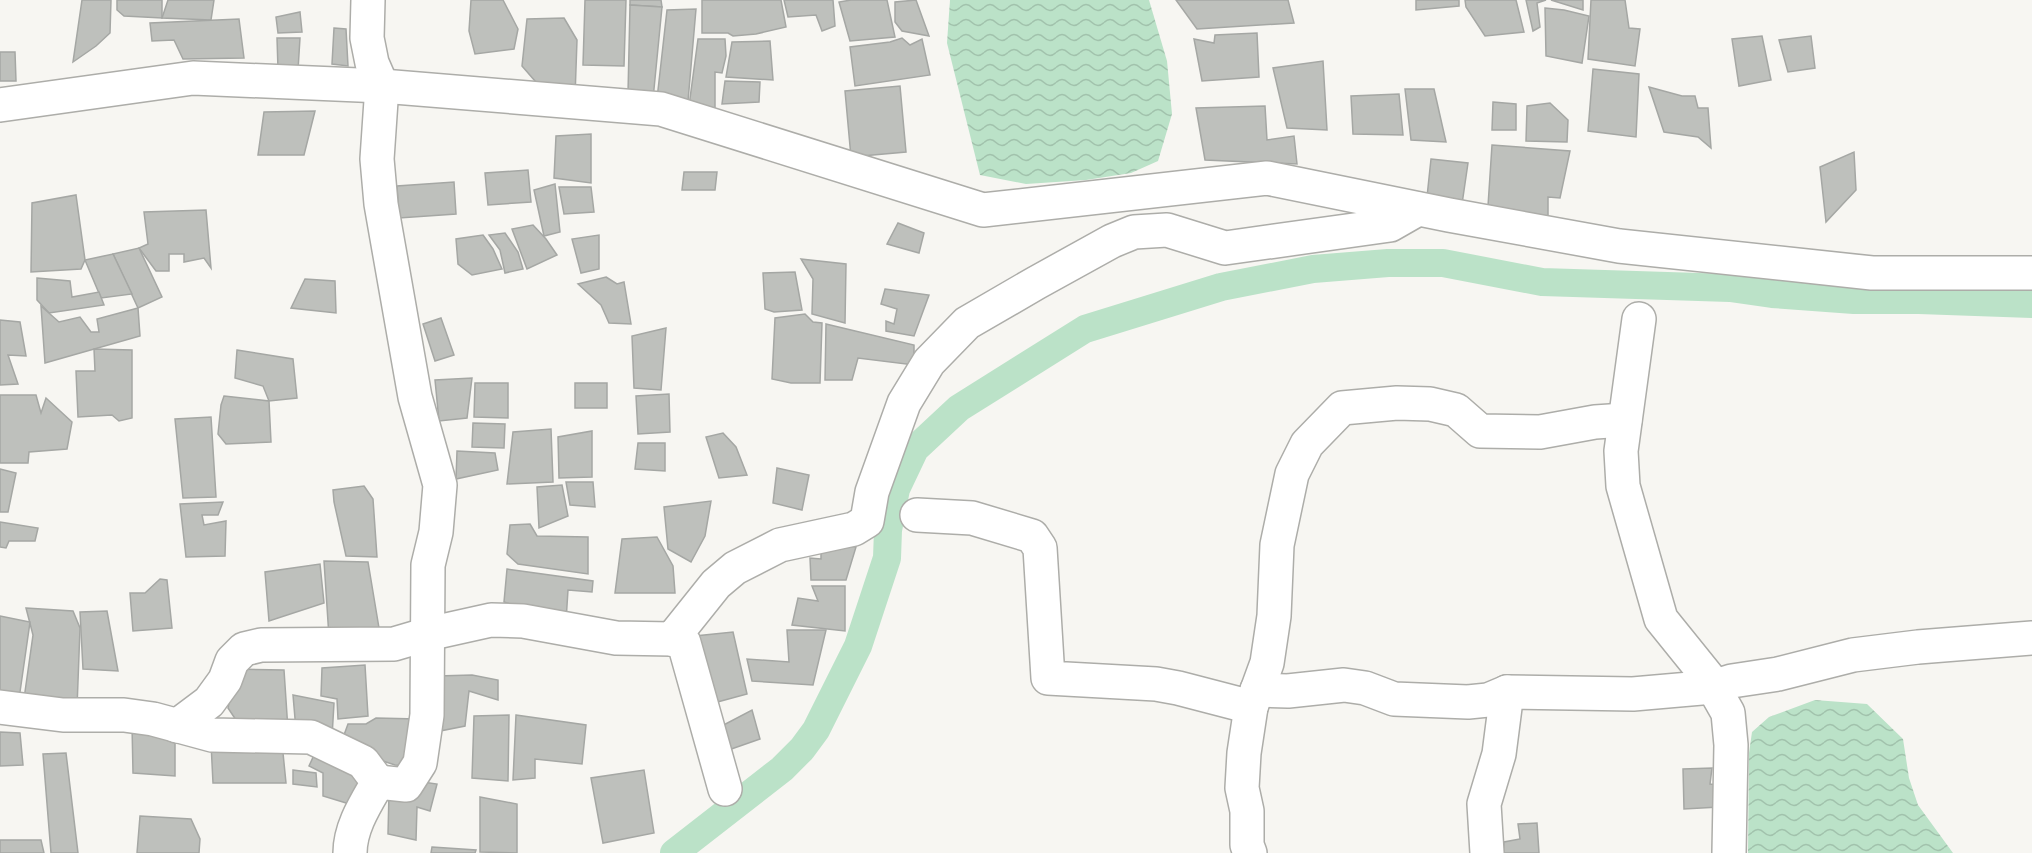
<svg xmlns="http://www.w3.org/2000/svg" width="2032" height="853" viewBox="0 0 2032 853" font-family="'PT Sans',sans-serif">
	<defs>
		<pattern id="water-waves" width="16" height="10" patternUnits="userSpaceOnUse" patternTransform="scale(1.5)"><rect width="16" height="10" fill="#bbe2c8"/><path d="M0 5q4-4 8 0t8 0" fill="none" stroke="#a1c2ac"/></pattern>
	</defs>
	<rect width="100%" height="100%" fill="#f7f6f2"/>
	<g fill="url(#water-waves)">
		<polygon points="950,0 1149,0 1167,61 1172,114 1158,161 1131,173 1086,180 1026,184 980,175 947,43"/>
		<polygon points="1815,700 1867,704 1903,739 1909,778 1918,805 1953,853 1748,853 1749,753 1752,732 1769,717"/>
	</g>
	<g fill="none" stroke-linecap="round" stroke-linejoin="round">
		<polyline stroke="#bbe2c8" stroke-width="28" points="674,853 782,769 802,749 816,730 858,646 887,558 888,530 896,489 915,449 959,408 1085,329 1221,287 1313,269 1388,263 1443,263 1542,282 1730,288 1772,294 1854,300 1919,300 2032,304"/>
	</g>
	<g fill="#bec0bc" stroke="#a5a7a4" stroke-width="1.5">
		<polygon points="82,0 111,0 110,33 96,46 73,62"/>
		<polygon points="117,0 162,0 162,18 124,16 117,10"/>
		<polygon points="168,0 214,0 211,20 162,18"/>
		<polygon points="471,0 503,0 518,29 514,49 475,54 469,31"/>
		<polygon points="585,0 626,0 624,66 583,65"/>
		<polygon points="630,0 661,0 662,7 630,5"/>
		<polygon points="702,0 781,0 786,27 756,34 733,36 728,33 702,33"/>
		<polygon points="784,0 833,0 835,26 822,31 816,15 788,17"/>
		<polygon points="851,0 887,0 895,37 850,41 839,2"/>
		<polygon points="916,0 929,36 902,31 895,22 895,2"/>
		<polygon points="1176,0 1288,0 1294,23 1197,29"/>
		<polygon points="1416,0 1459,0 1459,6 1416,10"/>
		<polygon points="1465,0 1516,0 1524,32 1485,36 1466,7"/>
		<polygon points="1526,0 1546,0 1537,3 1540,27 1533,31"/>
		<polygon points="1551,0 1583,0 1583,10"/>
		<polygon points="1591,0 1625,0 1629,28 1640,29 1635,66 1588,59"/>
		<polygon points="630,5 662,7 653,99 628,93"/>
		<polygon points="1545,8 1564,10 1589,16 1582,63 1546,56"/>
		<polygon points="696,9 688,101 657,99 667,10"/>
		<polygon points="300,12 302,32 278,33 276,17"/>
		<polygon points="564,18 577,40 575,97 542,89 522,66 527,19"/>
		<polygon points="239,19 244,58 183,59 174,40 152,41 150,23"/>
		<polygon points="334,28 346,29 348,66 332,64"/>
		<polygon points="1257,33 1259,77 1202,81 1194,39 1214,43 1215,35"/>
		<polygon points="1762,36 1771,80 1739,86 1732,39"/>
		<polygon points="1811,36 1815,68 1788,72 1779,40"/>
		<polygon points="277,38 300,38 298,70 278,69"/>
		<polygon points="902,38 910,45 922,39 930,75 855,86 850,47 890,42"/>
		<polygon points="698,39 725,39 726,56 722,73 715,72 715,113 689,106"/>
		<polygon points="770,41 773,80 726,77 732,42"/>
		<polygon points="0,52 15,52 16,81 0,81"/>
		<polygon points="1323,61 1327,130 1287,128 1273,68"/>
		<polygon points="1593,69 1639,74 1636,137 1588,131"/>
		<polygon points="725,81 760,82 759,102 722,104"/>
		<polygon points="900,86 906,152 851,157 845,91"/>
		<polygon points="1649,87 1682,96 1695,96 1698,108 1708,108 1711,148 1698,137 1664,132"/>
		<polygon points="1405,89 1434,89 1446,142 1411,140"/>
		<polygon points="1399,94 1403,135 1353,134 1351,96"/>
		<polygon points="1493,102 1516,104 1516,130 1492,130"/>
		<polygon points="1550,103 1568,120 1567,142 1526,141 1527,106"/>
		<polygon points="1265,106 1267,140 1294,136 1297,164 1205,160 1196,108"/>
		<polygon points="315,111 304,155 258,155 264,112"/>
		<polygon points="591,134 591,183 554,178 556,136"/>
		<polygon points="1492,145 1570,151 1560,198 1548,197 1548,223 1488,206"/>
		<polygon points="1854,152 1856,190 1826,222 1820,167"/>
		<polygon points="1431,159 1468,163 1462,204 1427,197"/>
		<polygon points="528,170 531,202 488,205 485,173"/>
		<polygon points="684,172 717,172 715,190 682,190"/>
		<polygon points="454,182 456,214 399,218 397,186"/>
		<polygon points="555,184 560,232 544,236 534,190"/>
		<polygon points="559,187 591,187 594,212 564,214"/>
		<polygon points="76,195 85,260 81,269 31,272 32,203"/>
		<polygon points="206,210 211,268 204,258 184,262 184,254 169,254 169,271 156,271 139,248 148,244 144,212"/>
		<polygon points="898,223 924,233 919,253 887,244"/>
		<polygon points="533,225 546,239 557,255 527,269 512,229"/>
		<polygon points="505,233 518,252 523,269 505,273 500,250 489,235"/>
		<polygon points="483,235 493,249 502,269 472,275 458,264 456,239"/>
		<polygon points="599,235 599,269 581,273 572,239"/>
		<polygon points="139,248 162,297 138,308 113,254"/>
		<polygon points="113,254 132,294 101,298 85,260"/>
		<polygon points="801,259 846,264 845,323 812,314 813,279"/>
		<polygon points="795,272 802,310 774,312 765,309 763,273"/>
		<polygon points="606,277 617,284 624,282 631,324 609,323 601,305 578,284"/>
		<polygon points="37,278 70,281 72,297 99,292 104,305 49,313 37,300"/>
		<polygon points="305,279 335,281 336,313 291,308"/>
		<polygon points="885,289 929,295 914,336 886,331 886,321 894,324 897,309 881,304"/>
		<polygon points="41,306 59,322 80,317 91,332 99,332 97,319 138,308 140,336 45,363"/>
		<polygon points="805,314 813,322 822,323 820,383 791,383 772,379 775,318"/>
		<polygon points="441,318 454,355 435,361 423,324"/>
		<polygon points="0,320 20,322 26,356 8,355 18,384 0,385"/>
		<polygon points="826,324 914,345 914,365 858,358 852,380 825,380"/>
		<polygon points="666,328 661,390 634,388 632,336"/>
		<polygon points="94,349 132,350 132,418 119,421 112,415 78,417 76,371 95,371"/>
		<polygon points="237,350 293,359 297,398 269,401 263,386 235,378"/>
		<polygon points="472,378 467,418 439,421 435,380"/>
		<polygon points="475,383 508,383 508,418 474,417"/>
		<rect x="575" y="383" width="32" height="25"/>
		<polygon points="669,394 670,432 638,434 636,396"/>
		<polygon points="0,395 36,395 41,413 46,398 72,422 67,449 29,452 28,463 0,463"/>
		<polygon points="224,396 269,401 271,442 226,444 218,434 221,405"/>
		<polygon points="211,417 216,497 183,498 175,419"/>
		<polygon points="473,423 505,424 504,448 472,447"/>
		<polygon points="551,429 553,482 507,484 513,432"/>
		<polygon points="592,431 592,477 559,478 558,437"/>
		<polygon points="723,433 736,447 747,475 719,478 706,437"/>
		<polygon points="638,443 665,443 665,471 635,469"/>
		<polygon points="457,451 495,453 498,470 456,479"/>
		<polygon points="777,468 809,475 802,510 773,503"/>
		<polygon points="0,469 16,473 8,512 0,512"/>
		<polygon points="566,482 593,482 595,507 570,505"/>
		<polygon points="562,485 568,516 539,528 537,487"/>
		<polygon points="364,486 373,499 377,557 346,556 334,502 333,490"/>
		<polygon points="711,501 705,536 691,562 668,549 664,507"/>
		<polygon points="223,502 218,515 202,515 204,525 226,521 225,556 186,557 180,504"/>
		<polygon points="0,522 38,528 35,541 9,541 6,548 0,547"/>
		<polygon points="530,524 537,536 588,537 588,574 518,564 507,554 510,525"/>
		<polygon points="657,537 673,566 675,593 615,593 622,539"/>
		<polygon points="821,543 856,547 846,580 811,580 810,558 821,559"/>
		<polygon points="324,561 368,562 380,634 329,637"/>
		<polygon points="320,564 324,603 269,621 265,572"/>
		<polygon points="507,569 593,581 592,592 568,590 566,621 504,602"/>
		<polygon points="160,579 167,580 172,628 133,631 130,593 145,593"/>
		<polygon points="812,586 845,586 845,631 792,625 798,598 818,601"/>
		<polygon points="26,608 73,611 80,628 77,708 23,706 33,635"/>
		<polygon points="107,611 118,671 83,669 80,612"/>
		<polygon points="0,616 30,622 18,706 0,703"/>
		<polygon points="787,630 826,630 813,685 752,681 747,659 789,662"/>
		<polygon points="733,632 747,694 710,704 695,636"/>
		<polygon points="365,665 368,716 338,719 337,699 321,696 322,668"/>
		<polygon points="235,669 284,670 288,730 242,729 228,708"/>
		<polygon points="472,675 498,680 498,700 469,691 465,726 430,733 437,676"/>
		<polygon points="293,695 334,703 332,737 296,730"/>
		<polygon points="752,710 760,739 720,753 716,729"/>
		<polygon points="509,715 508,781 472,778 474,716"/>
		<polygon points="516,715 586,725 582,764 535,759 535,778 513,780"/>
		<polygon points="376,718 417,719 413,766 395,765 377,759 344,735 348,724 366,724"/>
		<polygon points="132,725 175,739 175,776 133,773"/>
		<polygon points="0,732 20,733 23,765 0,766"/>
		<polygon points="211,743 282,743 286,783 213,783"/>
		<polygon points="66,753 78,853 51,853 43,754"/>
		<polygon points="315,753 364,774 356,806 323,796 323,773 309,766"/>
		<polygon points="1712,768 1710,784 1720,785 1719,807 1684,809 1683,769"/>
		<polygon points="293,770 316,773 317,787 293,784"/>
		<polygon points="644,770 654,833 603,843 591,778"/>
		<polygon points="416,781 437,784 430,811 417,807 416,840 388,834 389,793 409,801"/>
		<polygon points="480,797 517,804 517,853 480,852"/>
		<polygon points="140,816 191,819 200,839 199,853 137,853"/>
		<polygon points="1537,823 1539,853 1503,853 1504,842 1520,839 1518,824"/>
		<polygon points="0,840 41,840 44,853 0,853"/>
		<polygon points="432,847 476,850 475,853 431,853"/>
	</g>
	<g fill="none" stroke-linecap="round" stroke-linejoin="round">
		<g stroke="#adada9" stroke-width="36">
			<g id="minor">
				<polyline points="368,0 367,38 372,63 382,86 377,159 381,204 415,397 440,485 436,532 428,565 427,715 420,763 406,785 378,782"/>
				<polyline points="0,105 193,78 382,86 661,109 983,210 1267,178 1449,215 1619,246 1872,273 2032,273"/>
				<polyline points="1639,319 1621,451 1623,486 1661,619 1707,676 1728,713 1731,745 1729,853"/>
				<polyline points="917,515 972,518 1032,536 1040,548 1048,678 1156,684 1178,688 1251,707 1267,663 1274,616 1277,545 1292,474 1307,444 1342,408 1397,403 1430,404 1456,410 1480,431 1540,432 1595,422 1625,420"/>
				<polyline points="672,639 684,643 725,789"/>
				<polyline points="1257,690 1288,691 1344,685 1365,688 1394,699 1468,702 1488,700 1507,692"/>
				<path d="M0,707l63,8h61l29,4 59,16 99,2 52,25 15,20c-12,21 -28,45 -28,71"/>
				<polyline points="177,726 209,702 225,680 232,661 244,649 261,645 394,644 428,634 491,620 523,621 616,638 672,639 716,584 735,568 780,545 854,529 867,521 872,492 904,403 929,362 967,323 1036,283 1112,241 1134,232 1167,230 1225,248 1390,225 1418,209"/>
				<polyline points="1250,853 1247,845 1247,811 1242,788 1244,753 1251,707"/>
				<polyline points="1487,853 1484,804 1499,754 1507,692 1633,694 1713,687 1732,681 1778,674 1853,655 1918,647 2032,638"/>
			</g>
		</g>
		<use href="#minor" stroke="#fff" stroke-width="33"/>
	</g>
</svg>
